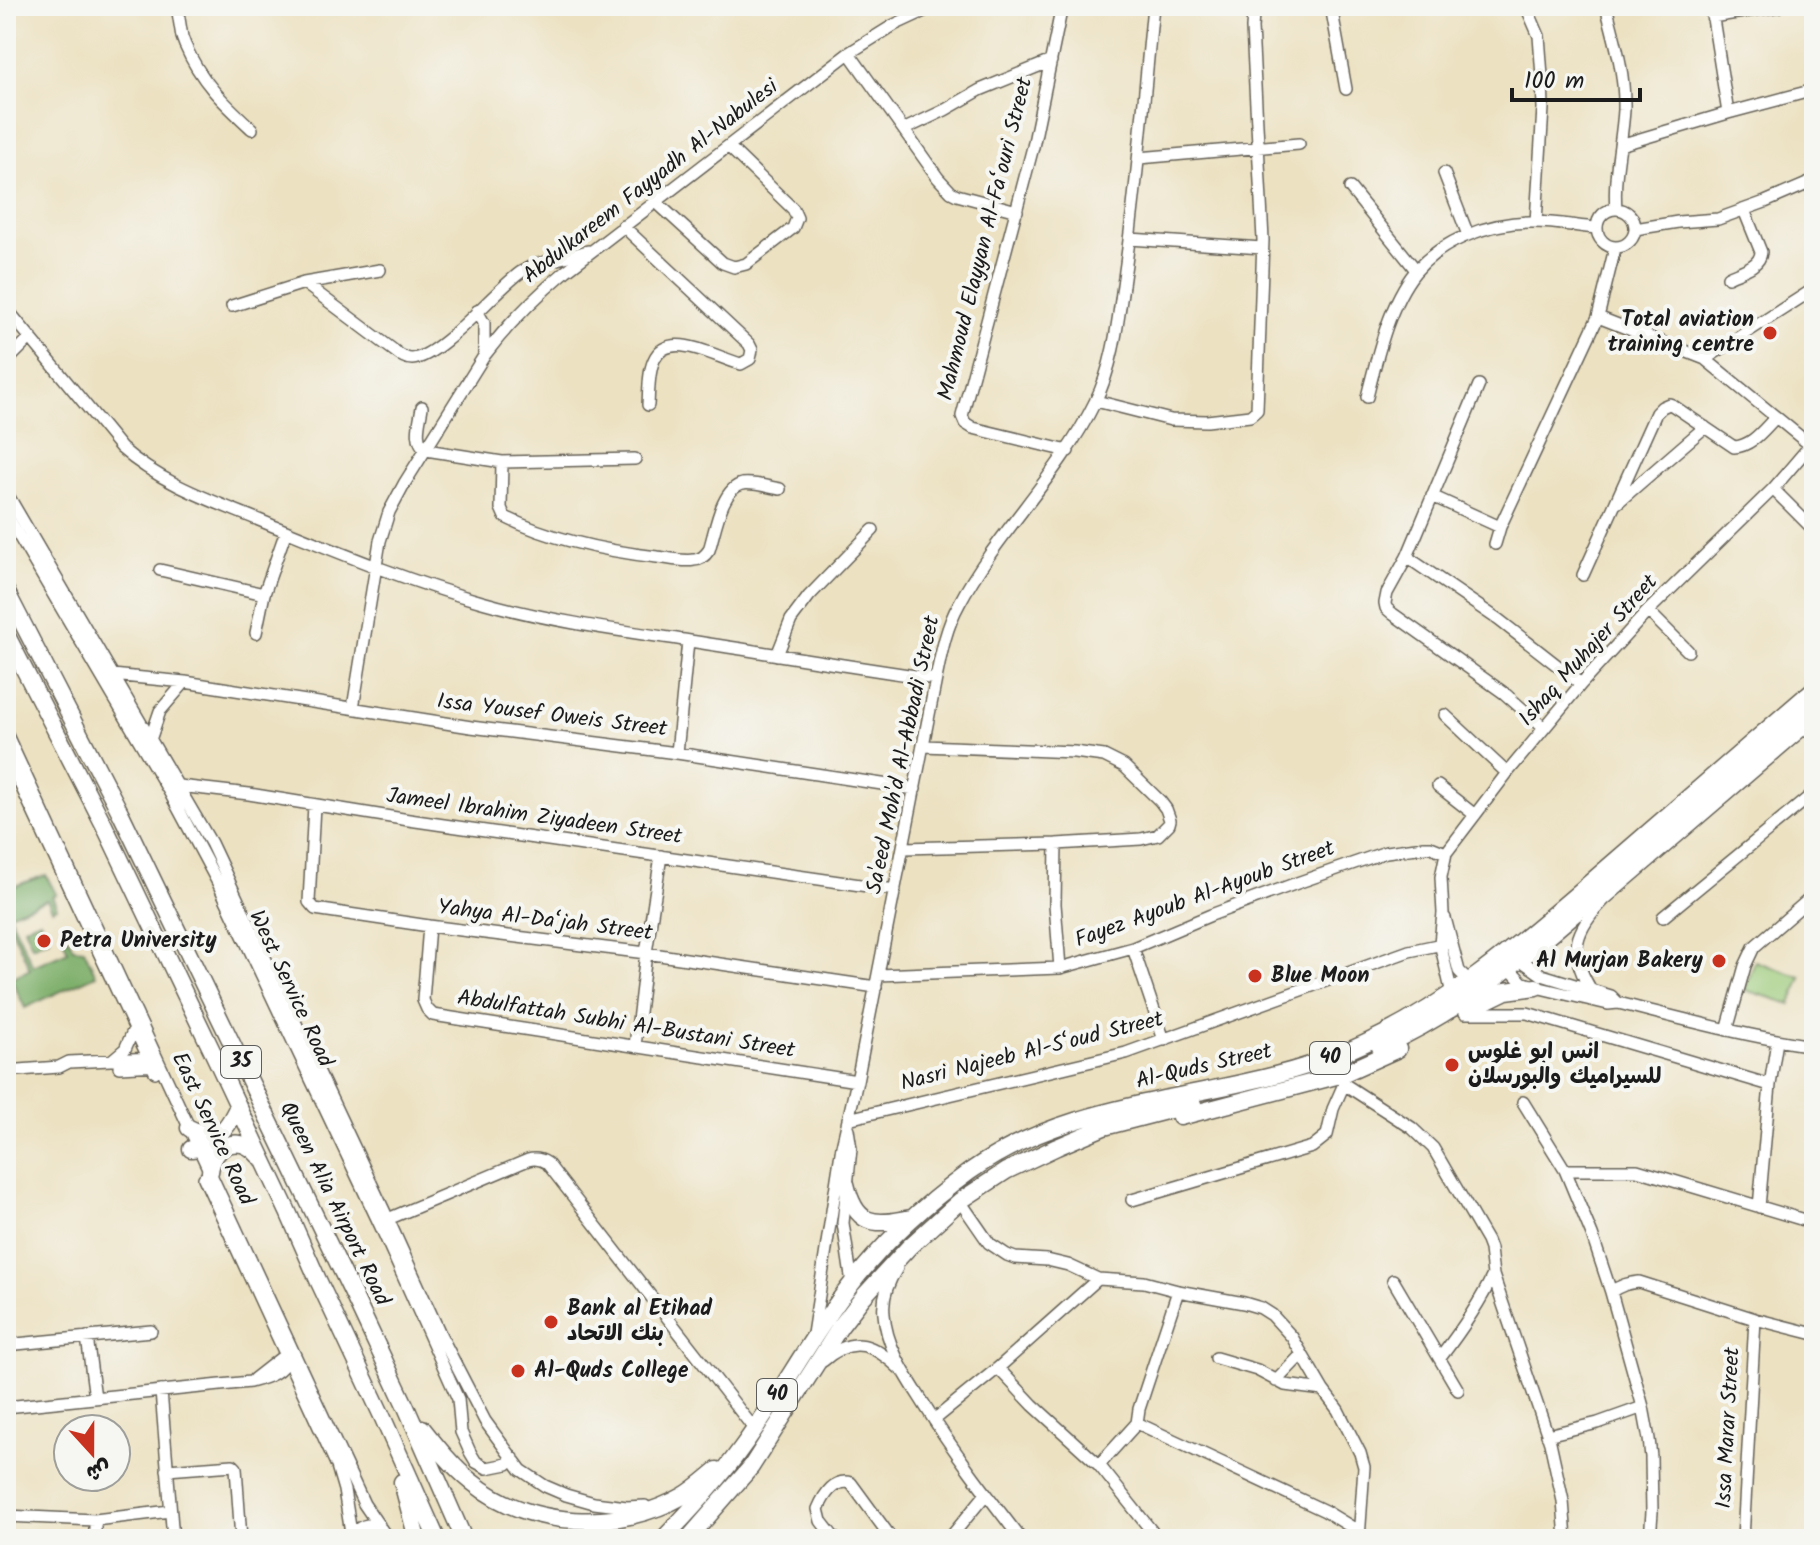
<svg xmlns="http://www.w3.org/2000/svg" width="1820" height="1545" viewBox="0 0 1820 1545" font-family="Kalam,'Playpen Sans Arabic',sans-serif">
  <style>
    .green { fill: #9bca78; stroke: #5c734a; stroke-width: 2 }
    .forest { fill: #7cae68; stroke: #4c6542; stroke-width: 2 }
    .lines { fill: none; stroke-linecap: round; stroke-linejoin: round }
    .minor-casing { stroke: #656156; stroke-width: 14 }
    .highway-casing { stroke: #656156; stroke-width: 19 }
    .minor { stroke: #fff; stroke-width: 11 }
    .highway { stroke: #fff; stroke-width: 16 }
    .poi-dot { fill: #c8321e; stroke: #f6f6f2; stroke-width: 3 }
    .labels { text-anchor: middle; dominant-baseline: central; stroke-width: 8; stroke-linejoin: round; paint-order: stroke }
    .shield { fill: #f6f6f2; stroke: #5d5d5c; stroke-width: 2 }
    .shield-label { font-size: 20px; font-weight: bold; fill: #1c1c1c }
    .street-label { font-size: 22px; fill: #1c1c1c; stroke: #f6f6f2 }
    .poi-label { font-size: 22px; font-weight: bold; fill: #1c1c1c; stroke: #f6f6f2; text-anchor: start }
  </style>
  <rect width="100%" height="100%" fill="#f6f6f2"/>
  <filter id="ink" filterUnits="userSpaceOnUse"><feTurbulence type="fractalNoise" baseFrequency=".0125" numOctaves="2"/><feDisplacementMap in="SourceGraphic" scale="16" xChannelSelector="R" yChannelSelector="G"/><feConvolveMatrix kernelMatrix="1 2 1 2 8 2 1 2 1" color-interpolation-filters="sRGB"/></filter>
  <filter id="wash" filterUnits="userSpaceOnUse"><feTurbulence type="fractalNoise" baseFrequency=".006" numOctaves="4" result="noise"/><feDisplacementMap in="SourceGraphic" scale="32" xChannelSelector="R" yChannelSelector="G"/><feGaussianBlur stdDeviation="1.8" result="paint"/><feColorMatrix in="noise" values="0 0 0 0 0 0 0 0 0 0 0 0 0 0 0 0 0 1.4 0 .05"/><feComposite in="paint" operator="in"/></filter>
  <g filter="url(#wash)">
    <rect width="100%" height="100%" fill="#ece1c1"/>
    <path class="green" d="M1755,961l46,16 -10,27 -46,-14z"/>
    <path class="forest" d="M46,875l10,19 -4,2 5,11 -5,2 -5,-10 -38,15 24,52 35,-15 -5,-12 5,-2 5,11 11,1 12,26 -71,33 -14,-30 19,-9 -24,-53v-27z
      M40,920l9,19 -17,7 -8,-19z"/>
  </g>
  <g filter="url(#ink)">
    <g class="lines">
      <g class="minor-casing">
        <path id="minor" d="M177,6l5,31 3,8c16,37 38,57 67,84
          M1062,6l-29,141 -71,269 3,7 8,5 95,23
          M1331,6l15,83
          M1526,6l13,30 3,40 1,32 -7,114
          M1606,6c9,35 19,67 18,104 -2,33 -11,65 -8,99
          M1711,6l17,107
          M1712,17l68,-11
          M849,53l89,125 13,14 6,3 60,16
          M905,129l40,-19 35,-20 71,-29
          M1620,145l108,-32 86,-23
          M1139,158l160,-14
          M1444,173l24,62
          M1350,188l66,82
          M655,201l68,62 11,4 12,-3 47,-36 4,-10 -4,-9 -65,-63
          M1597 228a19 19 0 1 1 38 0a19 19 0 1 1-38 0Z
          M623,226l126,118 3,6 -2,9 -9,5c-24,-6 -73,-36 -87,-4 -6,13 -5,31 -6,45
          M1635,229l43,-7 40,-3 47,-17 49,-21
          M1130,239l132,9
          M1728,277c12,-6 32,-10 33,-25l-17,-42
          M304,283l96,72c5,2 6,4 12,4 29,-2 83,-69 109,-87l13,-7 54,-14
          M232,306l72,-23 76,-13
          M6,308l115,140c43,38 98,55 150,77 69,28 139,57 211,77 66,19 134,28 202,38 84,13 168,27 252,39
          M477,311l7,12v33
          M1598,317l107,42 105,86
          M1705,359l109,-70
          M6,362l25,-25
          M1479,385l-72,172 -20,36 -2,10 1,5 7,6 111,79 40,35
          M1367,397c10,-40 22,-93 48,-125 27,-32 73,-49 114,-50 22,-1 45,4 67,6
          M1096,401l75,19 36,1 43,-5 7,-6 6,-170 -11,-212 1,-13 3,-9
          M422,407c-2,15 -9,32 4,43l76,12 133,-3
          M502,462l-1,46 4,9c47,23 100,34 152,40 11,1 25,5 37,3 7,0 11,-4 15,-10 6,-18 12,-61 33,-66 11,-2 26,3 38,5
          M1773,489l41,41
          M6,492l205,351 177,376 53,117 44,85 36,49 24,16 21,9 28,8 33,4 18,-1
          M1432,496l68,31
          M1617,503l88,-76
          M6,514l164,279 48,90 162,342 78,174 3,33 9,20 6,10 11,6 20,-4 6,-6
          M1495,544l5,-17 98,-210 17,-69
          M1407,557l92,63 82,64
          M160,570l104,24
          M1583,575l73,-162 6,-6 7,-3 3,1 62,42c18,-1 29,-17 41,-29
          M1648,611l40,40
          M256,633l8,-39 22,-63
          M777,655l14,-35 18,-24 64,-66
          M107,676l5,-1 73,7 286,45 206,26 238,36
          M353,708l27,-167 9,-29 15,-28 80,-128c24,-32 51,-59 82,-85l283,-218 45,-28 41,-19
          M1445,715l62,58
          M6,733l358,771 24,35
          M150,740l10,-29 25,-29
          M677,753l11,-112
          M6,754l149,318
          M1438,786l37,29
          M177,788l2,-2 70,8 160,26 486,70
          M314,805l-5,97 6,7 114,17 217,27 230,34
          M1056,844l-1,60 5,64
          M904,848l152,-4 85,-5 17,-4 11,-11 1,-4 -4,-11 -6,-8 -36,-35 -20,-10 -30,-4 -150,-6
          M1663,917l151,-124
          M1445,918l14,53 5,5 8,4
          M429,926l-6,74 4,9 6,6 424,66
          M1133,948l31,92
          M1515,956l27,19 69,21 7,7
          M1506,965l16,17 14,5 72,17 10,-1c65,16 130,34 196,43
          M878,975l182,-7 73,-20 78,-33 86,-32 89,-31 38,-5h7l15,6
          M1591,990c-24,-39 -16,-60 14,-91l209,-179
          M1452,994l-12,-51 3,-30 -2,-36 5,-24 61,-80 74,-89 67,-73 125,-122 41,-48
          M1465,1013h62l243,72
          M1727,1030l18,-64 9,-19 60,-52
          M635,1046l11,-93 15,-97
          M112,1060l13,-11 9,-20
          M119,1067l39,-2
          M6,1071l53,-4 10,-5 83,-4
          M1340,1075l4,9 68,44 21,20 54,93 3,8 3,26 57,167 13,59 3,38
          M1523,1102l42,68 27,65 19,57 32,115 6,32 2,18 1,55 -2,27
          M848,1119l278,-66 283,-102 43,-9
          M848,1129l3,20 -8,74 9,60
          M1565,1170h72l177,53
          M204,1178l133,288 7,24 8,49
          M1132,1200l180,-53 15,-12 6,-26 11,-25
          M960,1201l29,42 18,12 8,3 32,2 21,5 30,14 46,3 34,9 66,12 17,5 11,7 20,22 31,53 15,20 22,43 4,14 -5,72
          M1759,1207l11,-122 7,-44
          M388,1219l140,-59c7,-2 13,-1 19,3l208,267
          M897,1268c-9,14 -15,29 -13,46 2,33 23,63 40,90 29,47 63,91 97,135
          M1393,1280l65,110
          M1611,1292c10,-7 17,-9 28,-10l116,37 59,15
          M813,1334l29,-188 15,-65 79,-402c5,-25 10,-52 23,-75 38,-72 100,-128 136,-202 19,-38 23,-82 29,-124 13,-90 20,-181 29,-272
          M87,1337l8,61
          M6,1345l145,-14
          M1216,1358l41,12 28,15 38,5
          M1440,1358c20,-26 39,-53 53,-83
          M823,1361c31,-28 52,-16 78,9
          M998,1368l35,37 66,60 59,74
          M254,1379l37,-29
          M1276,1381l26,-27
          M161,1391l12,148
          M6,1407l244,-25c19,-5 31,-9 40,-26
          M934,1420l64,-52 100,-89
          M1137,1423l188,88 33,20
          M1547,1435l51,-12 45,-16
          M1099,1465l38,-42 2,-14 39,-118
          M167,1470l66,-5 3,3 5,71
          M6,1516l89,4
          M351,1536c8,-10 16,-13 28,-11
          M95,1539v-19l75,-9
          M835,1539l-14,-18 -3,-12c6,-14 16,-31 33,-26l41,56
          M949,1539l37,-45
          M1743,1539l12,-220"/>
      </g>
      <g class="highway-casing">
        <path id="highway" d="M6,591l115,223 231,478 54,115 58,132
          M6,634l97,189 112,234 73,155 30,68 64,136 55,123
          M1467,1010l39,-19 30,-4
          M1380,1047c90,-39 163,-106 236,-169 66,-57 132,-115 198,-172
          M1180,1117l160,-42 58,-26
          M189,1128c28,14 36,5 48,-20
          M191,1149l37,-4
          M210,1172c3,-28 30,-39 49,-16
          M846,1184c10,42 27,42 65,34
          M422,1428c15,19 31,39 50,54 58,47 147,50 211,14 12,-7 23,-17 34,-26
          M402,1482l15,57
          M663,1539c28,-29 54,-57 77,-89 37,-50 66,-105 103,-155 35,-48 78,-88 126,-123 112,-80 256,-69 379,-121 99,-42 178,-113 259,-183 69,-59 138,-119 207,-179
          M688,1539l63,-72 89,-140 23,-30 46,-50 51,-46 46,-30 51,-24 47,-20 89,-23"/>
      </g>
      <use href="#minor" class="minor"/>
      <use href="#highway" class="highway"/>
    </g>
  </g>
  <g class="poi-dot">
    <circle cx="1770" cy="333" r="8"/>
    <circle cx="44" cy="941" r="8"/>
    <circle cx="1719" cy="961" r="8"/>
    <circle cx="1255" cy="976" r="8"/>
    <circle cx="1452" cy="1065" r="8"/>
    <circle cx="551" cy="1322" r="8"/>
    <circle cx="518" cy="1371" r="8"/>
  </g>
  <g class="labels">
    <g class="shield">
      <rect x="1310" y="1042" width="40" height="32" rx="6"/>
      <rect x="221" y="1046" width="40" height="32" rx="6"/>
      <rect x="757" y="1379" width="40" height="32" rx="6"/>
    </g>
    <g class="shield-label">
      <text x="1330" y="1058">40</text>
      <text x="241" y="1062">35</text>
      <text x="777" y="1395">40</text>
    </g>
    <g class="street-label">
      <text transform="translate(651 182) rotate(-38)">Abdulkareem Fayyadh Al-Nabulesi</text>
      <text transform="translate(986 239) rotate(-76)">Mahmoud Elayyan Al-Fa‘ouri Street</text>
      <text transform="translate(1589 651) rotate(-48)">Ishaq Muhajer Street</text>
      <text transform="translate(552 716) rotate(7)">Issa Yousef Oweis Street</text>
      <text transform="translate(904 755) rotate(-78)">Sa'eed Moh'd Al-Abbadi Street</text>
      <text transform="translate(534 817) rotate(8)">Jameel Ibrahim Ziyadeen Street</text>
      <text transform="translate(1205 895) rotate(-20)">Fayez Ayoub Al-Ayoub Street</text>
      <text transform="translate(545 921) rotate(7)">Yahya Al-Da‘jah Street</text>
      <text transform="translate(290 989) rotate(65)">West Service Road</text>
      <text transform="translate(626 1025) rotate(9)">Abdulfattah Subhi Al-Bustani Street</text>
      <text transform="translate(1032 1052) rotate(-14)">Nasri Najeeb Al-S‘oud Street</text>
      <text transform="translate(1204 1067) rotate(-13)">Al-Quds Street</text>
      <text transform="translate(212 1129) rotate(65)">East Service Road</text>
      <text transform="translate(334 1204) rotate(64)">Queen Alia Airport Road</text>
      <text transform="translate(1729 1428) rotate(-87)">Issa Marar Street</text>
    </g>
    <g class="poi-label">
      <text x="1754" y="320" text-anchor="end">Total aviation<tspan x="1754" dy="25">training centre</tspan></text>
      <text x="60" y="941">Petra University</text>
      <text x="1703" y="961" text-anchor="end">Al Murjan Bakery</text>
      <text x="1271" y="976">Blue Moon</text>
      <text x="1468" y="1052">انس ابو غلوس<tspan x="1468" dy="25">للسيراميك والبورسلان</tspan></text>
      <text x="567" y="1309">Bank al Etihad<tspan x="567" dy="25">بنك الاتحاد</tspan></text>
      <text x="534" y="1371">Al-Quds College</text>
    </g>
  </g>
  <rect width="1820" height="1545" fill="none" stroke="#f6f6f2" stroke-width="32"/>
  <g transform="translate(92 1453) rotate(159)"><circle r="38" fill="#f6f6f2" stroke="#9f9f9c" stroke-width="2"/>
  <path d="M0-6L14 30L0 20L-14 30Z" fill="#c8321e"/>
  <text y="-12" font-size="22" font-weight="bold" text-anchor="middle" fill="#1c1c1c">ش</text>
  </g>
  <path d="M1512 88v12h128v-12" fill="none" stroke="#1c1c1c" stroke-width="4"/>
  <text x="1524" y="88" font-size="24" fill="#1c1c1c" stroke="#f6f6f2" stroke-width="6" paint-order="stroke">100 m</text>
</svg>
